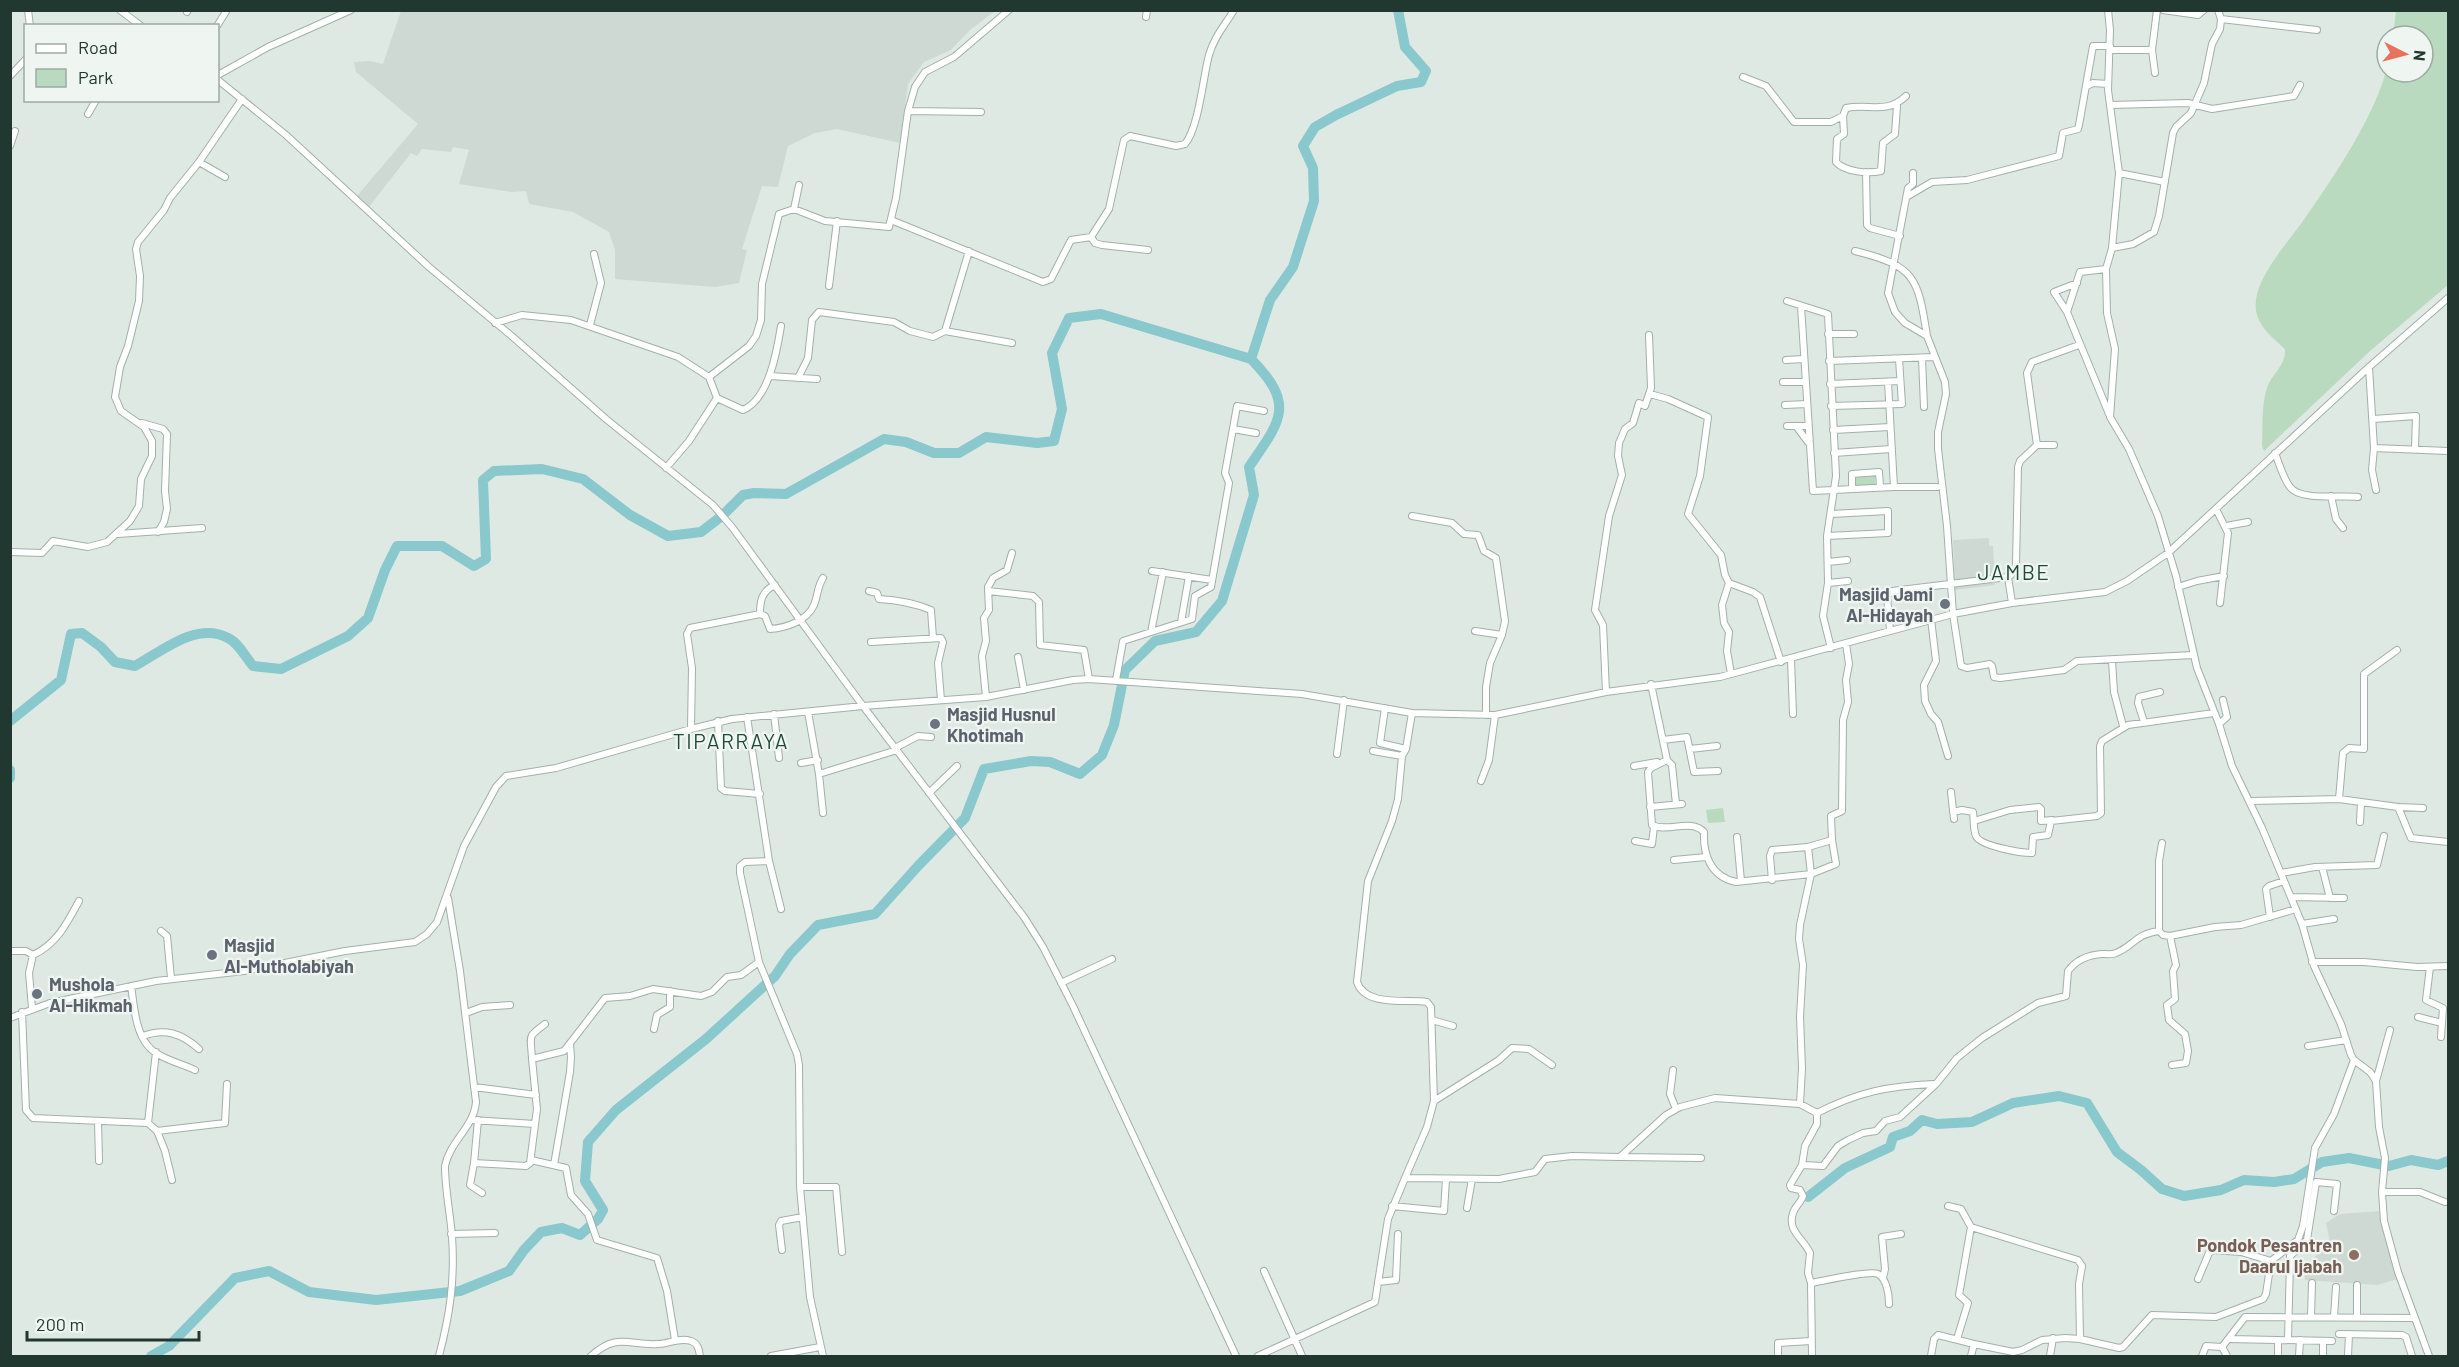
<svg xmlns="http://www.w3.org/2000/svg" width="2459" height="1367" viewBox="0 0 2459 1367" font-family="Barlow,sans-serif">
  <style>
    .built { fill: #cdd9d2 }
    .green { fill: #b9dabe }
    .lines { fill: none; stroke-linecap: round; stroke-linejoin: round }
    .river { stroke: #89c8cc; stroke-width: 10 }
    .minor-casing { stroke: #a2b0aa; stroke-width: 8 }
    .minor { stroke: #fff; stroke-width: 6 }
    .worship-dot { fill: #6b7280; stroke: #eff6f2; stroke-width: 2 }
    .education-dot { fill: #8d6e63; stroke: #eff6f2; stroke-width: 2 }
    .labels { text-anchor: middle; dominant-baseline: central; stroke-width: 4.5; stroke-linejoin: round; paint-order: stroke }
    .worship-label { font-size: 18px; font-weight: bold; fill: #5b616d; stroke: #eff6f2; text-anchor: start }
    .education-label { font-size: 18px; font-weight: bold; fill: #785e54; stroke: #eff6f2; text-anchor: end }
    .quarter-label { font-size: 21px; letter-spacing: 1.5px; fill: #1f493a; stroke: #eff6f2 }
  </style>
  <rect width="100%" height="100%" fill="#dfe9e4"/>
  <path class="built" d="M401,11h594l-25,19 -19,20 -27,12 -16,22 -8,59 -63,-14 -22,4 -27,13 -10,41 -16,-1 -20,63 5,1 -8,33 -24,4 -100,-8v-29l-6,-18 -36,-20 -44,-8 -3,-13 -14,1 -53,-8 10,-34 -16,-3 -2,5 -29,-3 -5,7 -6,-3 -42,54 -12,-11 61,-72 -62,-52 -2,-10 16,-1 13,3z
    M1989,538v8h4l2,39 -40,5 -2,-50z
    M2379,1211l19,68 -21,6 -72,-5 -1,-12 26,-26 -4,-19 14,-9z"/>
  <path class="green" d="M2396,11h52v274l-78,66 -106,100 -2,-5c1,-18 -1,-41 5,-58 5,-15 19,-22 18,-39 -15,-14 -32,-26 -29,-49 3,-26 32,-58 47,-79 30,-43 71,-103 84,-153v4h36v-36h-30z
    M1875,474v12h-20v-11z
    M1723,808l2,14 -17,1 -2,-13z"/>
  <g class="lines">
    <path class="river" d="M1251,359l19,-59 23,-33 21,-66 -1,-33 -10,-22 12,-19 21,-12 61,-29 24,-4 5,-11 -21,-24 -7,-37
      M10,721l51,-41 10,-46 11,-1 19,14 14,15 20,4c27,-15 62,-45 93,-28 10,4 18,20 25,28l28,3 67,-33 20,-18 17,-48 12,-24h45l32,20 12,-7 -3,-79 11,-9 48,-2 41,10 47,36 38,21 33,-4 22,-17 20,-20 11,-2 32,1 98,-55 22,3 28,11h25l27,-16 51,6 17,-2 8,-32 -10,-56 17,-35 32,-4 150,45c45,46 30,61 -2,108l5,28 -32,106 -26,31 -41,9 -30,29 -11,55 -12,30 -22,19 -30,-12 -19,-1 -47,8 -19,49 -47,48 -43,48 -57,11 -28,29 -15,22 -69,63 -90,71 -28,32 -3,39 18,29 -5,9 -18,16 -18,-7 -21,4 -17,18 -15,21 -49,20 -84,9 -67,-8 -40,-21 -34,7 -66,68 -18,10
      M10,770v8
      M1808,1197l37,-29 45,-21 3,-10 17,-6 12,-11 15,4 35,-2 41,-19 46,-7 28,7 30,49 24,18 21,19 22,7 37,-6 23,-10 30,2 20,-3 28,-17 27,-4 40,8 22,-6 27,5 10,-4"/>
    <g class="minor-casing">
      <path id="minor" d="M28,10l2,16
        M120,10l21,16
        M2108,10l2,20 -2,60 11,83 -7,75 -6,21 1,44 8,36 -5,68 19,32 29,67 18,60 21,92 22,56 13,42 30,62 40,96 12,42 27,58 10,31 3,5 16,12 6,9 3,46 6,31 -3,34 2,29 14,51 31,84
        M2163,10l35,5 6,-5
        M187,12l1,-2
        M1146,17l1,-7
        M2221,19l96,11
        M217,26l10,-16
        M2110,50h42
        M2155,73l-3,-23 5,-40
        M218,75l50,-28 83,-37
        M10,76l16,-17
        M1743,77l23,9 28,36h37l12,-6
        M218,80l68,55 143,132 85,71 92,81 107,86 19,22 131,179 123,-9 87,-17 16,-1 213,15 110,19 83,2 111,-23 114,-15 233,-63 59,-11 93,-11 22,-11 41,-28 201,-186 79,-69
        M2087,86l6,-3 15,1
        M2110,105l78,-2 24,6 82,-13 6,-11
        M1897,106l-2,28 -12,9 -2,28c-13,3 -36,1 -45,-9l1,-23 7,-5 -1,-18 3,-8c24,-5 40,7 60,-12
        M908,111l73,1
        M88,114l8,-14
        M10,146l5,-15
        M199,162l26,15
        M1866,172l1,53 3,3 30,8
        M1913,173v11l-5,4 -20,105 7,19 10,11 22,13 18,46 1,12 -8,38v17l9,77 6,88 8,52 6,2 23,-4 2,2 2,11 6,1 64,-8 13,-9 116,-6
        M2119,173l46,9
        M1908,196l24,-14 35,-2 92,-24 4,-23 15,-4 1,-4 14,-79h17
        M794,209l5,-24
        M891,220l152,62 8,-3 20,-39 20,-3
        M2112,248l21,-4 21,-12 5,-16 14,-83 3,-6 15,-14 13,-30 8,-39 8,-15 1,-10 -3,-9
        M1148,250l-46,-5 -7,-2 -4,-6 18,-28 15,-69 6,-4 46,10 9,-2c14,-17 18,-67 24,-89 5,-18 16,-30 25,-45
        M1855,251c60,15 63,26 72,85
        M2106,269l-26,3 -13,40 42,102
        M829,286l8,-65
        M1787,301l41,13 8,162 -9,60 1,47 -5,33 8,32
        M1801,306l12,185 81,-4 -6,-105
        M2067,312l-13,-20 23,-9
        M495,323l27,-8 49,5 107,37 31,20
        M590,325l11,-42 -7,-29
        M945,331l67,12
        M1828,334h26
        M1922,358l2,49
        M1786,360l18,-1
        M1829,361l105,-4
        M2369,367l5,81 74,3
        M770,376l47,3
        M709,377l40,-31 7,-10 5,-16 1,-36 17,-70 15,-5 31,12 64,6 7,-29 12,-87 7,-24 10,-15 29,-15 55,-47
        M798,378l10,-20 4,-38 7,-8 75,10 16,9 23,6 12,-6 24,-80
        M1783,382h23
        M1830,384l70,-3
        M1650,394l18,5 40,18 -8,59 -12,38 33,41 4,20 4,8 24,9 7,5 21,65
        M717,398l26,12c26,-11 34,-59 38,-84
        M1785,405l22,-1
        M1831,406l71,-2 -3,-45
        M2373,419l43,-3 -1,33
        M142,423l21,6 4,5 -2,57 2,18 -3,13 -6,10
        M1787,426h21
        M1796,426l12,16
        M1233,429l23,4
        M1833,430l57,-3
        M2037,445l-10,-72 5,-11 47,-17
        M2374,448l-2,22 4,20
        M1834,453l57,-4
        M2275,453c4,10 8,25 15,34 10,14 51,8 68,10
        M666,468l23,-27 28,-43 -8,-21
        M1894,487h43
        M1852,488v-14l27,-2 1,15
        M2331,496l5,23 7,9
        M2216,509l12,24 -8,70
        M1412,516l40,7 12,11 14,1 6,16 12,7 9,63 -3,14 -12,28 -4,24v28
        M2226,526l22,-4
        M118,534l84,-6
        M1827,536l61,-3v-22l-57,3
        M10,552l32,1 11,-12 35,6 19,-5 23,-21 9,-15 2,-27 11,-23v-15l-8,-14 -23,-16 -6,-14 5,-30 8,-21 11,-45 1,-25 -4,-27 2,-7 26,-32 6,-12 29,-36 43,-63
        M1828,562l19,-2
        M1152,571l60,9
        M1729,583l-7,22 2,18 5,9 -2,19 4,23
        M1828,583l20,-2
        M2178,587l19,-6 27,-5
        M869,591l8,2 2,6c19,1 35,4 52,11l2,28
        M988,591l45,5 6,6 1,43 44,5 5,29
        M2012,603l-4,-26 3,-2 5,-10 2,-98 2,-6 17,-16h17
        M760,614c0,-14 2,-23 15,-29
        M1931,619l5,42 -12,24 1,16 6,13 7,8 10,34
        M1181,622l8,-46
        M1475,631l27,4
        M1890,631l-3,-35 5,-5 116,-14
        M1151,632l12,-60
        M871,642l70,-4 2,4 -5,21 3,37
        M1018,657l6,33
        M1791,659l2,55
        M2112,661l2,31 9,34
        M1116,680l7,-39 69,-22 3,-23 16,-9 18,-104 -4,-10 12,-67 27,5
        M1651,684l16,76 5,5 4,39
        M1606,692l-3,-67 -8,-15 14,-94 13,-41 -4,-19 1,-13 6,-14 8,-6 6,-20 6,3 6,-18 -2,-53
        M986,697l-4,-41 4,-15 -2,-23 5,-8 -1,-23 5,-9 14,-8 5,-17
        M1385,708l-5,35 26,6
        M808,712l11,62 78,-24
        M774,714l5,44
        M747,717l22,144 -24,1 -5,4v7l19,89 38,92 2,11 1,122 10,110 13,59
        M718,721l3,67 4,3 35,3
        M2144,722l-6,-19 1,-6 21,-5
        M2219,724l8,-7 -4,-17
        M691,729l1,-61 -5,-34 3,-6 70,-14 5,2 5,13c16,-1 37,-8 44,-24 4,-9 3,-18 9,-27
        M1663,740l24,-3 7,35 24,-1
        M895,748l23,-12 13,1
        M1690,749l27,-3
        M1373,751l29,5
        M1337,754l7,-54
        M1667,760l-16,8 -3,4 4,53c15,8 39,-7 52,7 -1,23 7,45 32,50l75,-8 25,-10 -4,-24
        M801,763l17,-3
        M1634,766l23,-4
        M819,774l4,39
        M1481,781l8,-21 6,-45
        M1951,792l3,27
        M929,793l28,-27
        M2339,799l4,-46 6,-5 15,1v-75l33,-24
        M2250,801l89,-2 59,8 25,1
        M1650,807l32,-3
        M2398,807l13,31 37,4
        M1953,812l9,-2 11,2c1,7 0,17 3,24 4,10 45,17 56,17l1,-16 15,-2 3,-14 46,-5 4,-3 -1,-67 2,-5 26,-16 86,-12
        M1974,821l36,-11 29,-3 2,2v12l11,-1
        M2360,822l1,-20
        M1737,837l4,44
        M1635,841l17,3 2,-17
        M1674,860l32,-3
        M769,861l12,48
        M2322,867l8,31
        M2281,873l34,-6 62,-2 7,-29
        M1772,880l-2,-24 2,-6 36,-3
        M2291,897l53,1
        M2270,917l-4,-28 3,-3 15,-5
        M2302,924l32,-5
        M161,931l6,5 4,42
        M2159,931v-70l3,-18
        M10,951h16l7,4
        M2312,962h52l53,5 31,-1
        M2430,967l-4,33 17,8 -2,29
        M1061,983l51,-24
        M131,986c3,18 4,45 17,60 10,12 32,17 47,24
        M32,1008l-3,-35 4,-18c24,-11 34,-32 46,-54
        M22,1012l4,98 7,8 115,5 9,8 68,-8 2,-39
        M466,1013l16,-6 28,-2
        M2418,1017l24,6
        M10,1018l40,-15 106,-22 88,-10 101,-20 70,-9 12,-8 10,-12 27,-76 32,-59 10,-11 50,-8 135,-39 41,-10 131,-13 161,211 19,30 30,59 163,350
        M1432,1020l21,6
        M654,1029l3,-14 13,-8v-16
        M143,1036c22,-8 38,-3 56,13
        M2308,1046l38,-6
        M532,1059c-1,-24 -6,-21 13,-35
        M2172,1065l14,-2 2,-12 -3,-17 -16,-14 -2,-15 8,-6 -2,-28 3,-6 -6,-29 45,-9 26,-2 55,-16
        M1673,1070l-3,24 6,15
        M2376,1081l14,-51
        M474,1087l62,8
        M1434,1101l65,-41 13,-12 17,1 23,16
        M1800,1104l2,-36 -2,-51 3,-52 -4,-26 1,-14 11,-51 -3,-27 24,-7 -1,-24 11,-5 1,-91 5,-18 -2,-22 3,-16 -3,-20
        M1817,1113v11l-12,22 -3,19 -12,20 1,3 9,2 3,6c-2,7 -8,10 -10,17 -6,18 10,25 17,40l-2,20 3,10c12,-2 60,-13 67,-9 9,5 11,21 11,30
        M1817,1113c41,-21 71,-27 117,-29
        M473,1120l62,4
        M98,1121l1,40
        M148,1123l8,-71
        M157,1131l8,20 7,29
        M1621,1157l80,1
        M531,1160l35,8 5,27 17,19 9,26 60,18 10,33 8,49
        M474,1163l4,-43
        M554,1165l16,-93 1,-15 -1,-13
        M1802,1165l21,1 15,-20 10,-6 15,-7 13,-2 9,-10 15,-4 36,-33 21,-26 25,-20 56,-35 28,-7 2,-25c8,-11 20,-16 34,-17 4,0 10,1 14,-1 18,-7 19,-19 43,-22l4,4 7,1
        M1405,1178l22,-51 7,-26 -3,-94 -4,-5c-20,-3 -62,5 -70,-20l11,-101 24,-60 6,-22 4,-43 4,-7 6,-36
        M800,1187h36l6,65
        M2382,1192h38l25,10
        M482,1193l-12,-8 4,-22 52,3 4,-3 7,-54 -5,-50 32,-8 41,-53 25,-2 23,-7 48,7 11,-4 15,-15 14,-2 18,-13
        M1392,1206l52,5 2,-32
        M1948,1206l13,3 10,18 -12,68 9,8 -11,36
        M1467,1208l5,-29
        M1971,1227l107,33 4,6 -3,18 1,55
        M451,1234l44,-1
        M782,1250l-3,-25 2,-4 22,-4
        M1264,1271l38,85
        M1883,1278l2,-9 -3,-32 19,-3
        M2198,1279l11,-26 4,-3 28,2 30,9
        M1378,1282l18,-2 2,-46
        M1811,1283l1,73
        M2357,1285v32
        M2311,1317l1,-34
        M2334,1317l2,-30
        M2339,1334l63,1 4,2 6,19
        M2230,1339l102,2
        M2288,1340l2,-80v-4l17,-16 9,-58 21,2 -3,27
        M2222,1347l23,-30 169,1
        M439,1356c11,-42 16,-76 13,-120 -2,-24 -7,-47 -7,-70 5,-25 29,-39 31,-64l-16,-131 -12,-73
        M591,1356c27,-24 38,-10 67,-12 11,0 21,-7 33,-3 7,2 8,9 9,15
        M771,1356l49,-9
        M1258,1356l117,-54 13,-83 17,-41 94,1 36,-7 10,-13 27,-3 48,1 46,-42 14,-8 35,-9 85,6 17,9
        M1778,1356v-13l33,-2
        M1931,1356l3,-17 4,-4 36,9
        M1971,1356l3,-12 39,8 9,-2 20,-10 23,-2 15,1 39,9 4,-1 29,-32 64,2 47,-18 3,-5 5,-33 27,-21 5,-14 12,-78 19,-34 20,-54
        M2050,1356l3,-18
        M2202,1356l4,-10 16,1 5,9
        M2278,1356v-16
        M2299,1356l1,-16
        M2323,1356v-15
        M2348,1356l1,-22"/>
    </g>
    <use href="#minor" class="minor"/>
  </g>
  <g class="worship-dot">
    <circle cx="1945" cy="604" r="6"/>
    <circle cx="935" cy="724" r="6"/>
    <circle cx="212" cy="955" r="6"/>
    <circle cx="37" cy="994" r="6"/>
  </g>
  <circle class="education-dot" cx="2354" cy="1255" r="6"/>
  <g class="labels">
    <g class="worship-label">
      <text x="1933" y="594" text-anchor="end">Masjid Jami<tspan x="1933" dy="21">Al-Hidayah</tspan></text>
      <text x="947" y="714">Masjid Husnul<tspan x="947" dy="21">Khotimah</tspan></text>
      <text x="224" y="945">Masjid<tspan x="224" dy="21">Al-Mutholabiyah</tspan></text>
      <text x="49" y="984">Mushola<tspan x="49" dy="21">Al-Hikmah</tspan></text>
    </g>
    <g class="education-label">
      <text x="2342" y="1245">Pondok Pesantren<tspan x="2342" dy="21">Daarul Ijabah</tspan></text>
    </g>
    <g class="quarter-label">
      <text x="2014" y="571">JAMBE</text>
      <text x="731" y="740">TIPARRAYA</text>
    </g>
  </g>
  <rect width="2459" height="1367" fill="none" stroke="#213830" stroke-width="24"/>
  <rect x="24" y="24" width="195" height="78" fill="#eff6f2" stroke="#9daaa4" stroke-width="1.5"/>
  <rect x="36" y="44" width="30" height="9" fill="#ffffff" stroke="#9daaa4" stroke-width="1.5"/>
  <text x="78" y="54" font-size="18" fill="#213830">Road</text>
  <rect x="36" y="69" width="30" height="18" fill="#b9dabe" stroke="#9daaa4" stroke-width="1.5"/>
  <text x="78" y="84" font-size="18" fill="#213830">Park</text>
  <g transform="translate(2405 54) rotate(96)"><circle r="28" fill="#eff6f2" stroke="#9daaa4" stroke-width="1.5"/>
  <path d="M0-4.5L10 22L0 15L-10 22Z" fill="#e9725d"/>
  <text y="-9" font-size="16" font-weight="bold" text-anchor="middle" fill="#213830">N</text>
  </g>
  <path d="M27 1331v9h172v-9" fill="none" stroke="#213830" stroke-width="3"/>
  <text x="36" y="1331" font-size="18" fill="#213830" stroke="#eff6f2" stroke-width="4.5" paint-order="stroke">200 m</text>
</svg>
